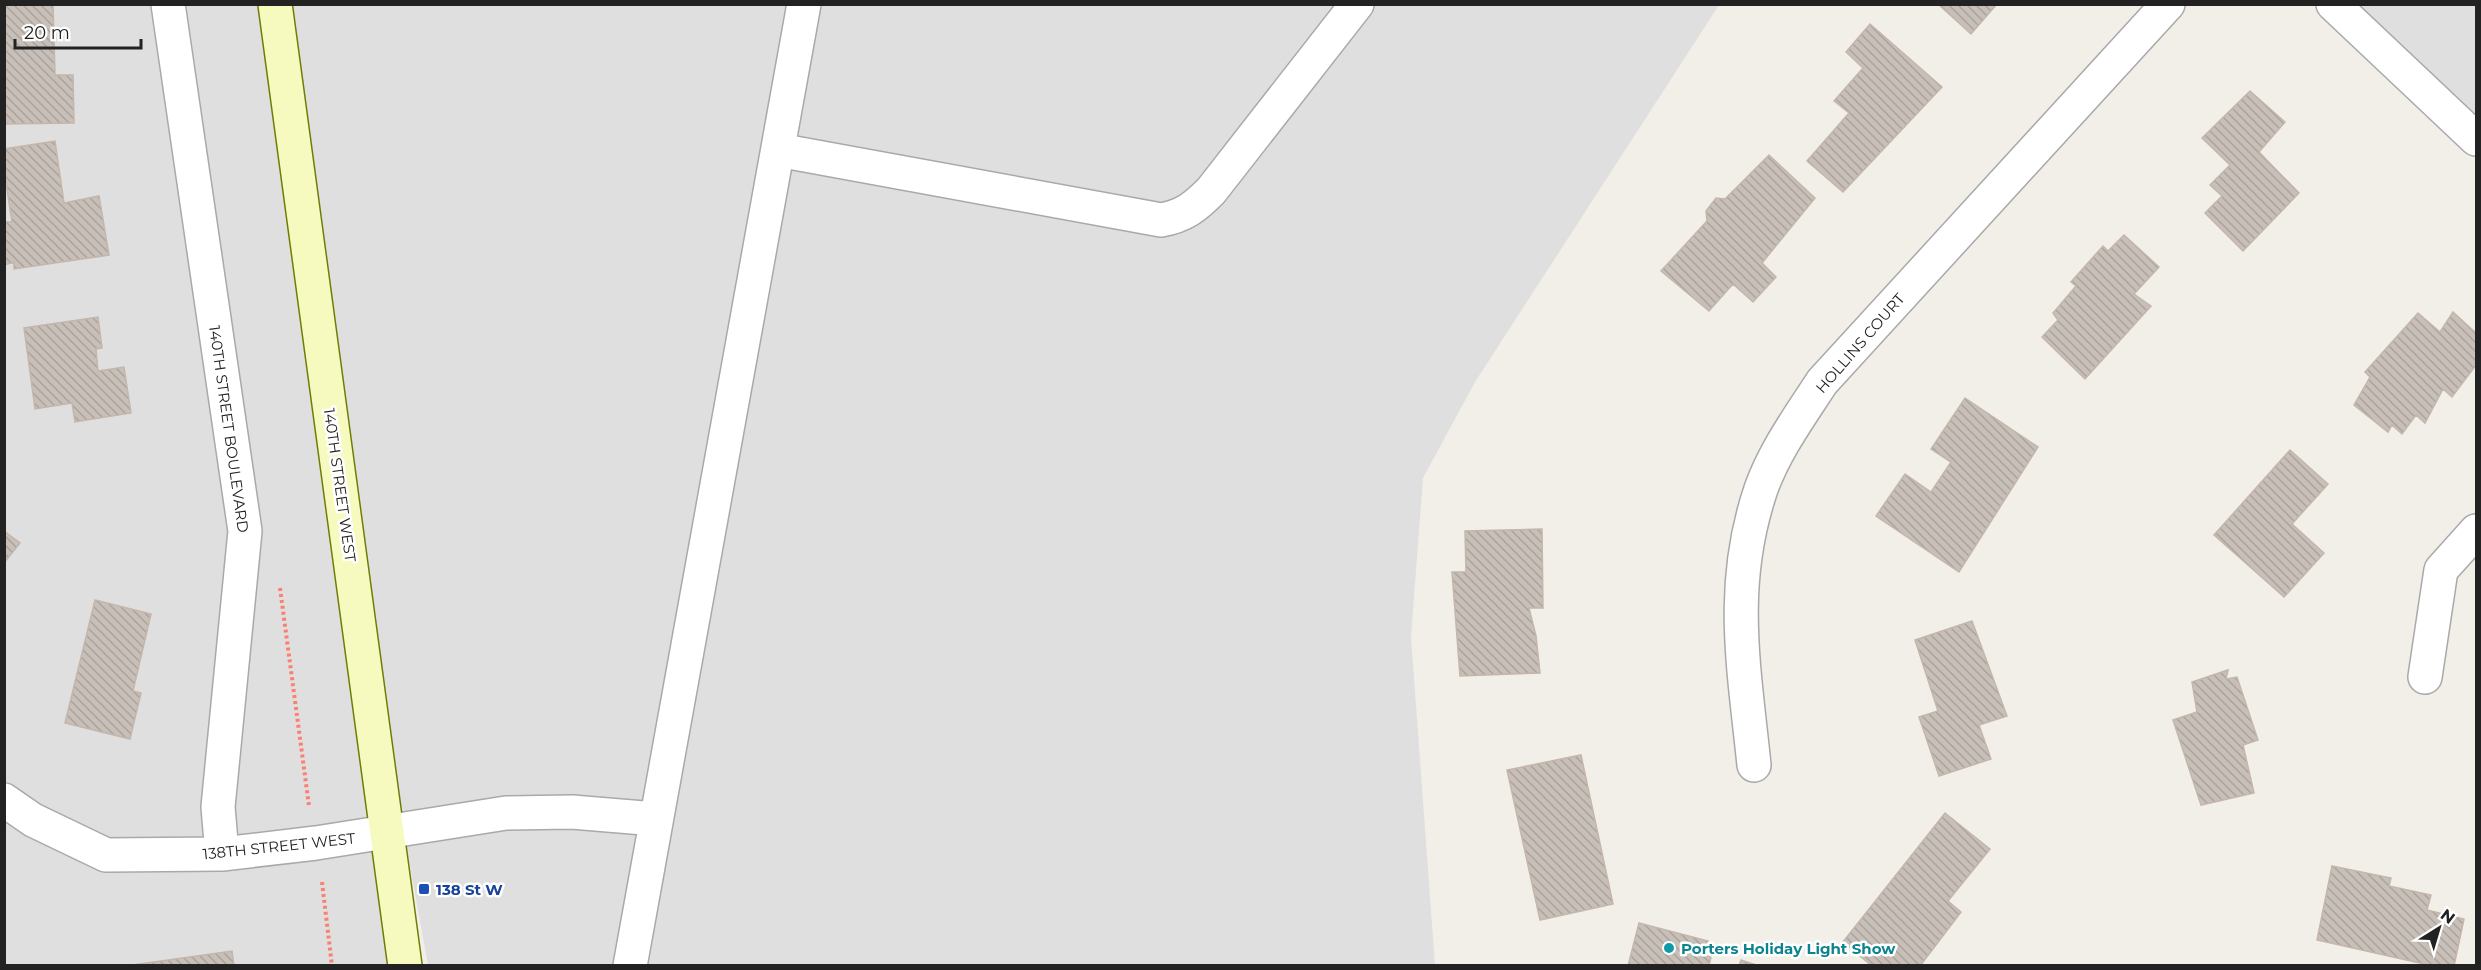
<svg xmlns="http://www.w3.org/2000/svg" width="2481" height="970" viewBox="0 0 2481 970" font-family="Montserrat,sans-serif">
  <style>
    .residential { fill: #e0dfdf }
    .building { fill: url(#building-back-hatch); stroke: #c4b6ab; stroke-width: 1.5 }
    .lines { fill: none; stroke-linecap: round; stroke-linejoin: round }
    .street-casing { stroke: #a9a9a9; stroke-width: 36 }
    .secondary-casing { stroke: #707d05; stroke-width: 36 }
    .path { stroke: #fa8072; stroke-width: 4; stroke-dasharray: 3 3; stroke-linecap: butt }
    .street { stroke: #fff; stroke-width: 33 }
    .secondary { stroke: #f7fabf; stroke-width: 33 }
    .transit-dot { fill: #1a4fb4; stroke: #fff; stroke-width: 2 }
    .culture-dot { fill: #0f9aa8; stroke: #fff; stroke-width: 2 }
    .labels { text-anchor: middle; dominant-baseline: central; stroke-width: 5; stroke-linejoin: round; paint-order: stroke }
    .street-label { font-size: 15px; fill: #222; stroke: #fff }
    .transit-label { font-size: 15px; font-weight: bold; fill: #164399; stroke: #fff; text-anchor: start }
    .culture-label { font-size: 15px; font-weight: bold; fill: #0d838f; stroke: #fff; text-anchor: start }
  </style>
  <defs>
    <pattern id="building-back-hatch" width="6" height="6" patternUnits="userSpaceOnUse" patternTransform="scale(1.5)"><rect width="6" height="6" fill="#c7bfb8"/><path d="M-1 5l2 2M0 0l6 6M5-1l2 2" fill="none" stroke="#aba49e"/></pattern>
  </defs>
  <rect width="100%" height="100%" fill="#f2efe9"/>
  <path class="residential" d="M5,5h1714l-244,377 -52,96 -12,159 24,328h-1007l-86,-471 63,471 -400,1z
    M2333,5h143v134z"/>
  <path class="building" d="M4,4h49l2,71h18l1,48 -70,1z
    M1938,4h59l-26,30z
    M1870,24l72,63 -99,105 -36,-31 42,-48 -15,-12 29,-33 -17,-16z
    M2250,91l35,31 -26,30 40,41 -56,58 -38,-38 17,-17 -12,-11 20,-20 -28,-27z
    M55,141l9,62 35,-7 10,59 -95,14v-7l-10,3v-43h8l-8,-52v-21z
    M1769,155l46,43 -53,65 14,14 -23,25 -20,-18 -24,27 -48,-40 46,-50 -1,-10 10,-13 9,1z
    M2124,235l35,32 -25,27 17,12 -66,73 -43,-42 16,-17 -5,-7 23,-27 -5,-4 32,-36 5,5z
    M2453,312l23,21v32l-24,32 -9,-8 -18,34 -9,-8 -14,19 -10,-9 -4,7 -34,-27 16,-28 -5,-5 53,-59 22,19z
    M98,317l4,31 -6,1 2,22 26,-4 7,46 -56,9 -3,-19 -37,6 -11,-81z
    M1965,398l73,49 -79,125 -83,-56 29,-42 26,18 20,-30 -20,-13z
    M2290,450l38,34 -36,40 32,29 -40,44 -70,-62z
    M1542,529l1,79h-14l7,28 4,37 -80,3 -8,-104h14l-1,-41z
    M4,531l16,12 -16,20z
    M95,600l56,14 -18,77 8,2 -11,46 -65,-16z
    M1972,621l35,95 -28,9 12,34 -52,17 -20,-59 19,-6 -23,-71z
    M2228,670l-2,9 11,-2 21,63 -15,5 11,48 -53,12 -28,-85 24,-8 -5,-30z
    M1581,755l32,149 -73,16 -33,-150z
    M1945,813l45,36 -42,52 13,11 -41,54h-48l-29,-24z
    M2332,866l59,12 -2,8 42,9 -4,15 37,9 -10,47h-21l-116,-26z
    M1639,923l69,18 -4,14 7,2 -2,9h-81z
    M232,951l2,15h-109z
    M1741,960l18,6h-20z"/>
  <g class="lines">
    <g class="street-casing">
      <path id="street" d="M168,4l77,527 -27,276 4,47
        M2333,4l143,135
        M778,150l383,70c23,-4 34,-13 50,-29l146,-187
        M2425,677l16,-107 35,-39
        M1754,765c-10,-98 -26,-179 7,-276 14,-39 39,-73 61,-107l346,-378
        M4,800l29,20 73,35 116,-1 94,-11 190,-30 66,-1 84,7
        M630,966l174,-962"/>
    </g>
    <g class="secondary-casing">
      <path id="secondary" d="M275,4l130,962"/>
    </g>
    <path class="path" d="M280,588l29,218
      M322,882l10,84"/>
    <use href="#street" class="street"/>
    <use href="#secondary" class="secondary"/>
  </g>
  <rect class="transit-dot" x="418" y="883" width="12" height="12" rx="3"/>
  <circle class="culture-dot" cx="1669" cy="948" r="6"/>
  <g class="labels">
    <g class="street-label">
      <text transform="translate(1860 343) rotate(-49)">HOLLINS COURT</text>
      <text transform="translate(229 429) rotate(82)">140TH STREET BOULEVARD</text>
      <text transform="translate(340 485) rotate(82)">140TH STREET WEST</text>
      <text transform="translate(279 846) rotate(-6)">138TH STREET WEST</text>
    </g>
    <g class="transit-label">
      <text x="436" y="889">138 St W</text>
    </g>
    <g class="culture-label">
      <text x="1681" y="948">Porters Holiday Light Show</text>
    </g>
  </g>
  <rect width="2481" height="970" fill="none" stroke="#222222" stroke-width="12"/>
  <g transform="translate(2439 928) rotate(37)" stroke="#ffffff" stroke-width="4.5" paint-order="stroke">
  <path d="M0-4.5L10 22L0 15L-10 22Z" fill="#222222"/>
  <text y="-9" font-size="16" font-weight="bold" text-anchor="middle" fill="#222222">N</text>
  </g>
  <path d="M15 39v9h126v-9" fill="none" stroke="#222222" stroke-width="3"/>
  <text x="24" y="39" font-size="18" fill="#222222" stroke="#ffffff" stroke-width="4.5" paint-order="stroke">20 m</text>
</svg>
